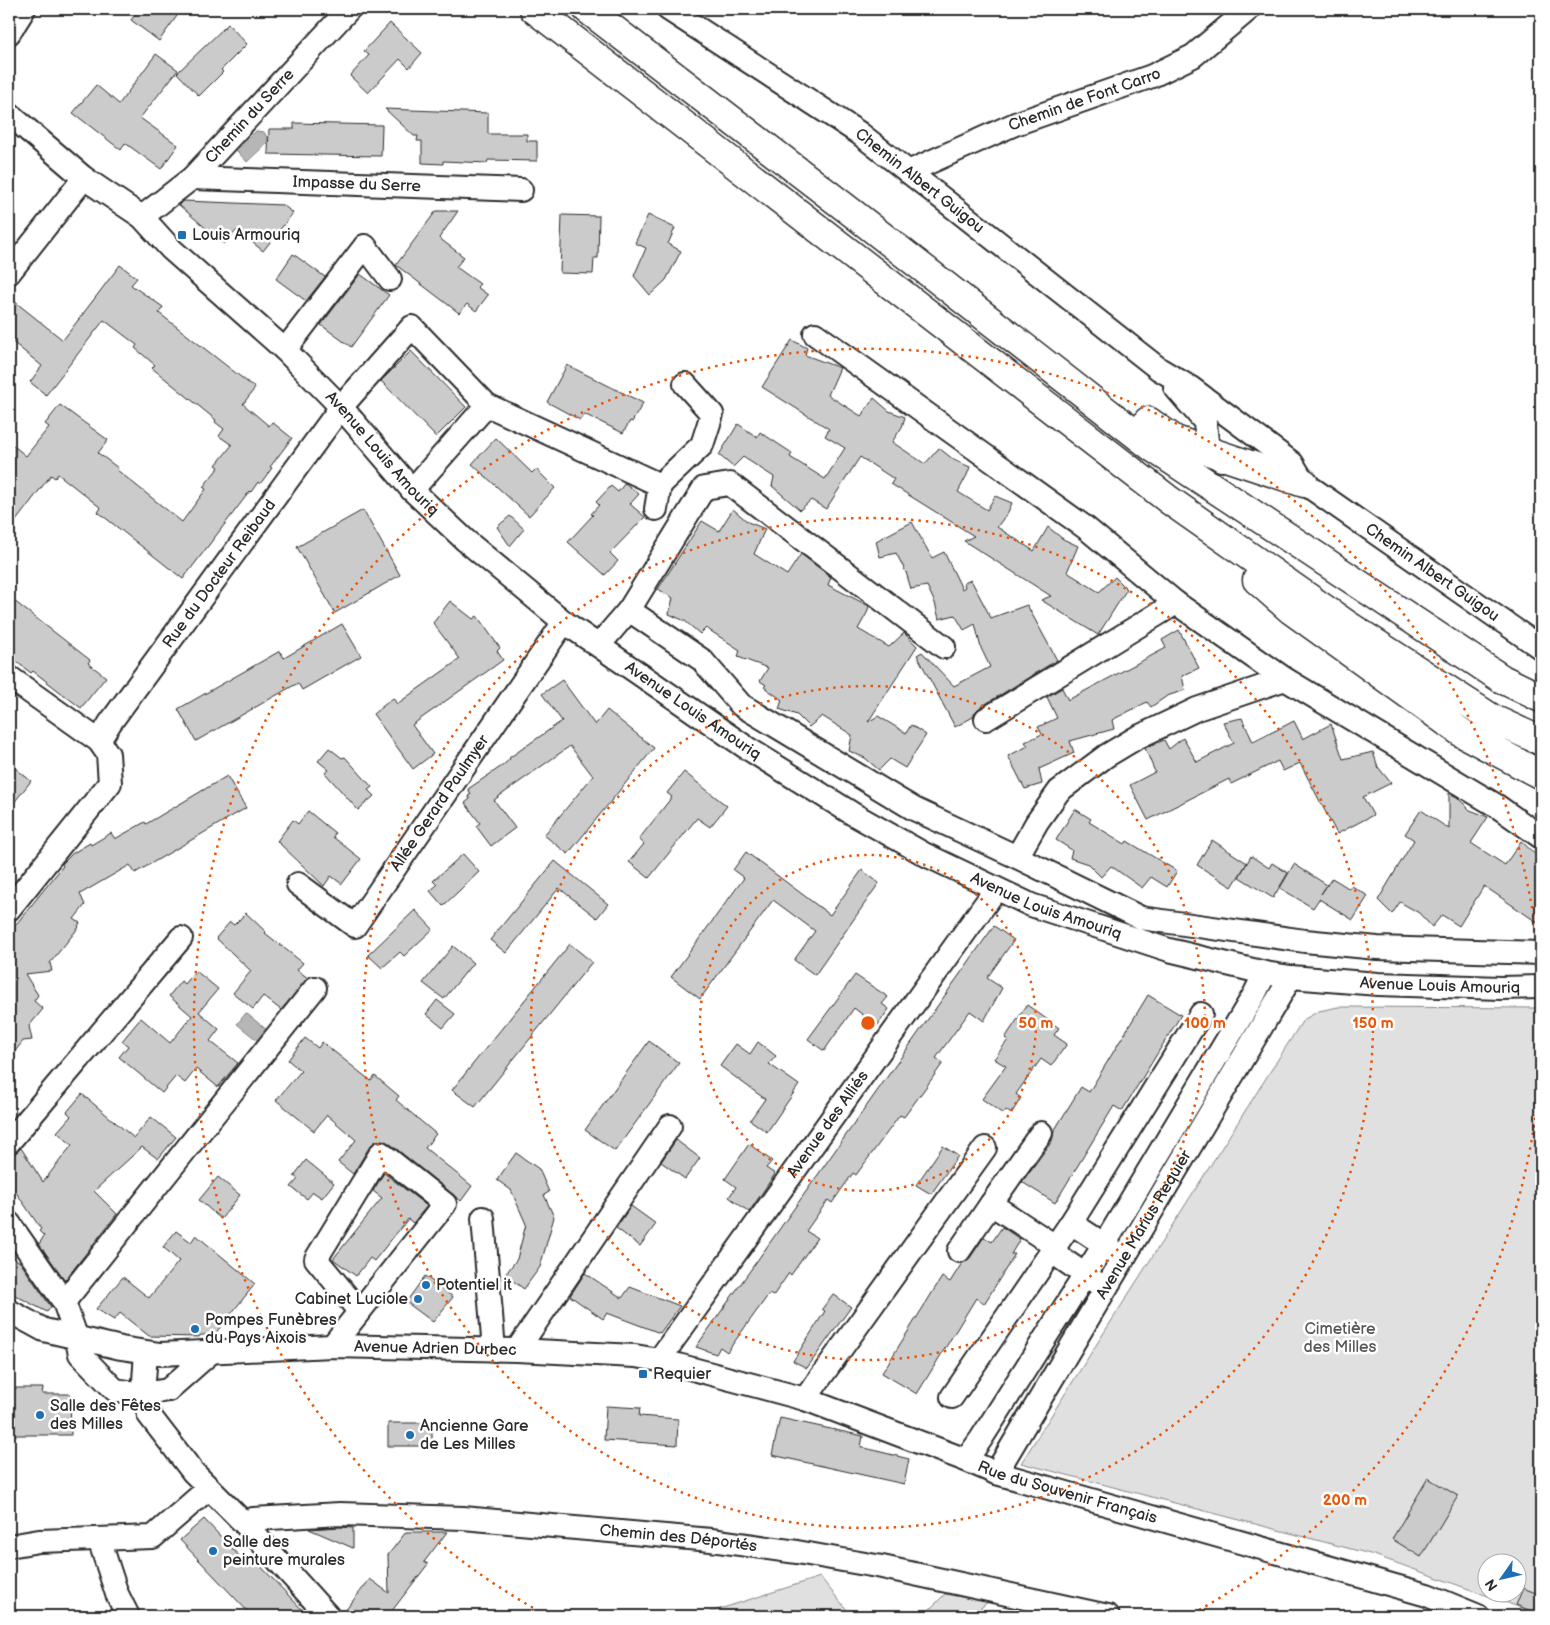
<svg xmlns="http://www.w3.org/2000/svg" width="1550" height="1625" viewBox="0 0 1550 1625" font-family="'Balsamiq Sans',sans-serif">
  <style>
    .green { fill: #e0e0e0; stroke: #868686; fill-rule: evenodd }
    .water { fill: #b6b6b6; stroke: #7e7e7e }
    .building { fill: #cbcbcb; stroke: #2b2b2b }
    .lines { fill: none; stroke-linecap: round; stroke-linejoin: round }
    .minor-casing { stroke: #2b2b2b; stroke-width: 26 }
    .highway-casing { stroke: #2b2b2b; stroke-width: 31 }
    .minor { stroke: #fff; stroke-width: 22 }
    .highway { stroke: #fff; stroke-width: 28 }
    .ring { fill: none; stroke: #e8590c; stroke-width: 2.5; stroke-dasharray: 2.5 5 }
    .poi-dot { fill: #1f6fb2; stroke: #fff; stroke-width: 2 }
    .labels { text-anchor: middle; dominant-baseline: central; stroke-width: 5; stroke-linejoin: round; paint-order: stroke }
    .street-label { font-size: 16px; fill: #2b2b2b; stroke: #fff }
    .poi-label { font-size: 16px; fill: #2b2b2b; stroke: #fff; text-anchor: start }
    .park-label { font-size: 16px; fill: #585858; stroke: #fff }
    .centre { fill: #e8590c; stroke: #fff; stroke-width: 2.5 }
    .ring-label { font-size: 15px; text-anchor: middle; font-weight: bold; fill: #e8590c; stroke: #fff; stroke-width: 5; stroke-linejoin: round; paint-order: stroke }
  </style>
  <rect width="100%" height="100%" fill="#fff"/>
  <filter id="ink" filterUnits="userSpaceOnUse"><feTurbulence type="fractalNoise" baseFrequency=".02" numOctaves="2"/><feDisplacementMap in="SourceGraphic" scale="10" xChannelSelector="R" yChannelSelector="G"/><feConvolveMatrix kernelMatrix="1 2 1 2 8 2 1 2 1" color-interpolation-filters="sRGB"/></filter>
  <g filter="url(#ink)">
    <path class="green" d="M1338,1007l203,1v607l-167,-60 -353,-92 282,-443 16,-9zM1488,1562h30v30h-30z
      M820,1577l32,39h-154z
      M945,1594l43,8 -17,14h-48z"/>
    <path class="water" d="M256,131l8,1 4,7 -1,4 -20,19 -11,-12z
      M246,1013l21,17 -9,11 -21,-17z"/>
    <path class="building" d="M139,9h29l9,7 -18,25 -28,-21z
      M390,23l32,30 -13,15 -9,-9 -32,34 -18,-17 19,-21 -5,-4z
      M228,24l19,20 -26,26 2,2 -24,24 -22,-23z
      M156,54l22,16 -38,48 38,27 -17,24 -36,-26 -4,7 -48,-37 23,-28 23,19z
      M385,109l103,4v21h39v7h10v20l-49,-1 -1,3 -44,-2v3l-21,-1v-22h-5l1,-5h-4z
      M294,123l88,2 -1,31 -113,-2 1,-25h25z
      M184,201l99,4 10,8 -30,38 -26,-21 -13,14 -45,-39z
      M436,211h22l-19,27 25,19 -8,10 24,17 -3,3 11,8 -12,16 -9,-7 -8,9 -63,-48z
      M562,215l37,1 -1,42h-4l-1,16 -33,-1z
      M648,215l27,13 -7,16 13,7 -15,29 -16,15 -16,-19 12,-28 -11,-5z
      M293,254l32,23 -19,24 -30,-22z
      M120,265l17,13 -6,7 32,22 -4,6 96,75 -12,16 26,22 3,-4 20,16 -22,29 2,1 -12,16 -2,-2 -7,10 -1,-1 -67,88 -85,-67 3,-4 -43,-34 -3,4 -4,-3 -42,55v-88l17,14 23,-29 -4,-3 15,-19 48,35 -10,13 20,15 -1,2 65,52 24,-33 -3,-2 16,-20 -3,-2 16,-20 -13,-9 5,-7 -9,-7 1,-2 -64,-52 3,-3 -20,-17 2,-3 -33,-25 -58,75 -16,-13 12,-16 -33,-27v-42l54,43z
      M360,274l29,21 -38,52 -30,-22z
      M792,340l15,8 -2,7 35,13 -12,27 33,21 13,-18 15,13 16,6 -3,10 -10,15 33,22 14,-16 15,12 16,7 -3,8 -9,17 29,18 8,-14 17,7 -4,9 -11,15 37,24 14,-24 15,12 15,7 -11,26 32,20 16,-15 12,12 -29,46 -57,-35 10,-4 -87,-55 10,-5 -83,-52 3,-5 -34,-22 -34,52 -15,-9 -11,10 -28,-24 2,-9 -31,-20 -10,10 -14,-12 19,-31 19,13 3,-5 32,21 -2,4 35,22 20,-31 -20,-12 4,-7 -67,-42z
      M411,351l55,56 -30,30 -55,-56z
      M567,365l76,38 -11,19 -2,-1 -7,12 -39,-19 -4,6 -33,-18z
      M496,438l36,35 4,-4 19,19 -26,28 -57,-52z
      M625,483l14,11 -9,10 15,13 -35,36 8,8 -13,14 -37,-33 25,-27 -2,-1 8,-9 -3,-3 15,-16 7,6z
      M733,509l15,13 17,7 -11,25 33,21 14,-21 30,23 -3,8 41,21 -2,7 -9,16 31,18 15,-14 13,13 -49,76 10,-6 28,17 5,-8 15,10 -21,33 -15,-9 -11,11 -14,-12 -16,-7 3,-16 -30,-19 -13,11 -12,-12 -18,-6 3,-9 -18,-13 2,-2 -6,-4 8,-13 -30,-11 2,-7 -34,-22 -6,6 -15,-13 -16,-7 4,-16 -15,-9 44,-68 17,10z
      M363,510l37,65 -65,38 -38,-66z
      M510,516l14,13 -14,17 -13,-19z
      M912,522l20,36 12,-6 18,37 3,-2 -1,-4 7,-3 20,38 36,-13 30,55 -78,48 -4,4 -2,5 -18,10 -38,-72 5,-3 32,34 36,-19 -9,-19 -6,-24 -11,6 -9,-15 -16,4 -4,-16 -8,-17 -16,3 -5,-17 -10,-19 -16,4 -4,-16z
      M9,597l81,63 -2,3 18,14 -25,31 -48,-37 -2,2 -22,-17z
      M450,601l23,18 4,-3 23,32 -3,3 6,9 -91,65 21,29 -20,15 -40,-55 20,-16 4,6 63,-45 -27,-36z
      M342,624l19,32 -59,34 -4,-7 -102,58 -18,-32 102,-58 4,7z
      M1179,630l20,38 -17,8 3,14 -18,6 -16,11 -4,-5 -35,18 2,9 -44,12 4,12 -35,16 3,15 -17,5 -17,-33 20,-10 -3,-4 17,-8 -4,-7 19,-9 -10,-21 15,-9 6,12 98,-52 -4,-8z
      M562,680l33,45 12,-15 47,38 -86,106 -24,-19 49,-59 -23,-30 -76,54 21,28 -24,18 -15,-20 4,-3 -15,-20 5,-4 -2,-3 3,-2 -3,-5 34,-23 8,-7 -1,-1 53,-37 -20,-27z
      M1242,718l11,24 41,-21 9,18 28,-15 12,35 30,-7 5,15 13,16 -28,14 10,18 -36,19 -37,-71 -17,8 -5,-10 -47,23 -2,-5 -81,41 -18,-35 25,-13 -10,-24 19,-8 5,9 14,-11 14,24 37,-19 -11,-21z
      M329,748l13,10 3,-1 27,30 -4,3 6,6 -16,14 -33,-37 4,-3 -11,-9z
      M9,763l22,18 -22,28z
      M684,772l43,34 -17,21 -13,-9 -48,60 -20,-16 15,-18 -5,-5 33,-42 -5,-4z
      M227,776l19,32 -111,65 -5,-8 -50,29 5,11 -11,14 6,4 -2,3 1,1 -29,36 2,8 -27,3 13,21 -4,6 9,8 -14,17 3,14 -9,1 -14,18v-126l54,-67 -1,-2 11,-11 17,-10 1,2 20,-12 4,6 30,-17 1,2z
      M1449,793l8,4 13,13 18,7 -17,26 34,22 16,-24 15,14 5,2v68l-57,-39 -25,40 -17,-11 -10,12 -13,-14 -19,-11 -8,12 -14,-14 36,-60 -9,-6 16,-24 28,19z
      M1075,809l16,10 -2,3 36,22 2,-3 50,30 -10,16 -16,-10 -9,11 -31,-22 -10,11 -13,-13 -18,-6 2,-8 -16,-10z
      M308,811l27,22 -2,4 28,22 -19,25 -11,-8 -7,10 -47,-45 16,-21 5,4z
      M1212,840l35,23 -15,24 -35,-22z
      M746,852l84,63 32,-45 17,13 -64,92 -21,-15 21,-29 -42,-31 -73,99 -29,-22 73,-99 -11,-8z
      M463,854l16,18 -36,34 -13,-15 7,-6 -4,-4z
      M1251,856l18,12 3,-5 16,10 -15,25 -34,-21z
      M555,861l53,43 -11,14 -38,-30 -53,65 -16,-13z
      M1294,864l33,21 -6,9 11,-16 18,11 2,-3 16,10 -15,24 -34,-21 -6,9 -33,-20z
      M415,910l18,19 -29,27 -4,-4 -18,16 -14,-13z
      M246,913l20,19 -1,1 38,30 -6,7 11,8 -27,32 -18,-14 -10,13 -20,-16 18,-22 -35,-33 14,-16 4,3z
      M994,926l20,14 -27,38 15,10 -18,33 -14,-10 -34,47 7,5 -17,24 -22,30 -4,-2 -44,60 -3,-2 -21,30 -4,-3 -22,31 11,7 -26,37 -2,-2 -16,23 -4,-2 -42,58 -7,-5 -4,7 -20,-7z
      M570,944l22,18 -117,145 -23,-17z
      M453,946l20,17 -29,36 -21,-16z
      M196,971l22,18 -19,23 20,17 -9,12 28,22 -20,24 -22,-18 -11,14 -9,-7 -14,17 -43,-36 9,-11 -6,-5 19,-23 29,25 22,-27 -23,-20 12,-15 4,3z
      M855,975l33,22 -6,7 7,5 -12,17 -23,-18 -30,43 -16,-12z
      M1148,995l33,20 -59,96 -8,-5 -59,97 -33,-21 30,-41 2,-10 27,-44 8,5z
      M437,1000l18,14 -12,14 -17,-14z
      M1027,1005l32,23 -5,7 13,9 -16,22 -10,-7 -25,35 5,4 -10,16 -5,-4 -3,4 -21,-15 24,-33 -12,-7 14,-19 -3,-2z
      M305,1038l13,10 4,-6 49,39 4,-5 24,20 -3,4 40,34 -11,14 47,38 -11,15 -72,-58 -6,-3 -7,1 -6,5 -17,28 -15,-12 18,-22 -29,-25 -13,16 -38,-31 25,-29 -13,-11z
      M649,1041l30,22 -64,88 -30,-21z
      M758,1042l18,14 -7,8 30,21 -32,47 -17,-12 15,-21 -45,-33 16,-22 14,10z
      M82,1094l52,44 17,-21 25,20 -18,22 -16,-12 -48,44 23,23 -52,66 -26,-36 5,-8 -5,-5 2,-2 -32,-47v-27l5,-1 7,-6 22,34 29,-37 -15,-13 14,-16 -4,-4z
      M676,1140l24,18 -15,21 -24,-17z
      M749,1144l23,17 -6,7 9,6 -26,38 -20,-15 7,-10 -11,-8z
      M943,1146l15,10 -27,38 -15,-9z
      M516,1153l23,16 10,23 -5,3 10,22 -14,50 -16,22 -19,-14 12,-16 9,-35 -15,-34 -14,-10z
      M306,1160l28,23 -12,15 -9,-6 -6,7 -16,-12 7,-8 -4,-3z
      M384,1173l43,33 -14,17 -5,-4 -34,42 -4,-3 -14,18 -23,-17 49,-61 -9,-7z
      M218,1177l22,18 -19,24 -22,-19z
      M631,1206l25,18 -16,22 -24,-18z
      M1002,1227l18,12 -9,15h4l-31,50 -8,-6 -59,96 -35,-21 60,-96 8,5 12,-19 8,-5 14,-21 8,5z
      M176,1231l15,11 5,-7 59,49 -41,51h-13l-2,2 -50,-1 -29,-23 -6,7 -18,-11 27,-32 26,21 30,-37 -16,-14z
      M9,1256l11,6 31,45 -4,5 -38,-20z
      M585,1273l37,25 8,-11 50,19 -20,27 -53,-20 -4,6 -33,-23z
      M425,1276l28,21 -20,25 -27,-20z
      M833,1294l18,13 -44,61 -14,-7 32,-50 -3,-2z
      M9,1388h34l-1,6h28l1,41h-62z
      M606,1406l34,2 -1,8 39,3 -1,26 -73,-5z
      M780,1418l83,18 -2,11 48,12 -5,25 -132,-29z
      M388,1423h44v23h-44z
      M1428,1478l30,18 -37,61 -29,-18z
      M204,1519l41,43 7,-5 56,59h-56l-72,-76z
      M340,1527l13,1v20l-44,-19z
      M406,1532h41l-23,30 4,2 -40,52h-47l29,-37 19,14 -1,-38z
      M1523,1588l18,7v20l-25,-10z"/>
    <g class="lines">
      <g class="minor-casing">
        <g id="minor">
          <path id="s1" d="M668,9l191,124 300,236 32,19 101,75 12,20 237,165"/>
          <path d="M9,33l15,-24"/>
          <path id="s2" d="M9,114l75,64 58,39 29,32 114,101 56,57 71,83 53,50 99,82 183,126 106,66 73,41 105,50 138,45 96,23 26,4 87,7 123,4 40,-1"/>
          <path id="s3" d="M908,172l107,-48 137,-48 41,-20 56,-47"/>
          <path id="s4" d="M192,178l329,12"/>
          <path id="s5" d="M142,217l50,-39 157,-169"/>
          <path d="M9,273l75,-95"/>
          <path d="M815,334l271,194 90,75 109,76 212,127 44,31"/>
          <path d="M285,350l80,-104 25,33"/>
          <path d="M1175,387l30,35 3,29 13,9"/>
          <path d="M487,405l173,80 -4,24"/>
          <path d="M660,485l42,-40 10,-31 -27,-30"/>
          <path d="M629,610l73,50 39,45 173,104 103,48 124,61 164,23 72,7 164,5"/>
          <path d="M599,645l30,-35 75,-122 26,-4 214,163"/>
          <path d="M9,677l90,64 9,13 2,29 -101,126"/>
          <path d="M986,719l190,-116"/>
          <path id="s6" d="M99,741l11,-18 231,-316 71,-80 75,78 -75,85"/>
          <path d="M1017,857l20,-35 22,-31 47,-35 30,-18 61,-29 88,-30"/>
          <path id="s7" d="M298,884l57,42 209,-304"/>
          <path d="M1041,1133l-50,71 64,42"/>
          <path d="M9,1142l172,-204"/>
          <path d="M483,1218l11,132"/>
          <path d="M9,1223l55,79 12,34 4,18 35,36 28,4 25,-4"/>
          <path d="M959,1251l32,-47"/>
          <path d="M1052,1252l45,31"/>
          <path d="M1117,1253l-46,-30 130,-209"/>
          <path d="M64,1302l251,-314"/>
          <path id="s8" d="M9,1311l35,19 77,18 39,6 172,-8 185,4 118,6 24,4 146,39 161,61 30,13 431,122 51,21"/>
          <path d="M332,1346l113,-142 -64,-51 -65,106 43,52"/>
          <path d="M517,1350l153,-224"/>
          <path d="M146,1353l-3,41 6,21 44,57 52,52 83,92"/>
          <path id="s9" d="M659,1360l337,-471"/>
          <path d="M168,1390l42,-37"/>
          <path d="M952,1397l119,-174"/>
          <path d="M805,1399l180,-251"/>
          <path d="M966,1460l15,-21 123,-194 150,-250 11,-22"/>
          <path id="s10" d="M996,1473l295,-496"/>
          <path id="s11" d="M245,1524l8,-5 87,-5 123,4 248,22 86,12 85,15 226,49"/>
          <path d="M99,1539l18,55 11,22"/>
          <path d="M9,1546l30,-5 114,-4 56,-49"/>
        </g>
      </g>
      <g class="highway-casing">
        <path id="highway" d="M534,9l635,491 177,124 147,95 48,22
          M587,9l268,206 297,232 350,232 39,19
          M1148,421l27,19 129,43
          M1257,580l34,30 171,123 79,42"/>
      </g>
      <use href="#minor" class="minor"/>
      <use href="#highway" class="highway"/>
    </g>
  </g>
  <g class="ring">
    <circle cx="868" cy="1023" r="168"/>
    <circle cx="868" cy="1023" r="337"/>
    <circle cx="868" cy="1023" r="505"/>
    <path d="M1541 1058A674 674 0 0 1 1190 1615M546 1615A674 674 0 1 1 1541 988"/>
  </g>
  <g class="poi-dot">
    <rect x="177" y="230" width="10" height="10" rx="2.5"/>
    <circle cx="426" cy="1285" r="5"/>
    <circle cx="418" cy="1299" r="5"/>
    <circle cx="195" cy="1329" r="5"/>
    <rect x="638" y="1369" width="10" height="10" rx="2.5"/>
    <circle cx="40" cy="1415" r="5"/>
    <circle cx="410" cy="1435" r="5"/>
    <circle cx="213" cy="1551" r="5"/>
  </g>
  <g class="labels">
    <g class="street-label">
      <text stroke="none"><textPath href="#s3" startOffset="191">Chemin de Font Carro</textPath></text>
      <text stroke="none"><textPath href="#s5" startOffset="148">Chemin du Serre</textPath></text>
      <text stroke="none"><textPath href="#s1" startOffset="305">Chemin Albert Guigou</textPath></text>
      <text stroke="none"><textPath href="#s4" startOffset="165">Impasse du Serre</textPath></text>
      <text stroke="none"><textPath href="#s2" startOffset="506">Avenue Louis Amouriq</textPath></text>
      <text stroke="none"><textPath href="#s6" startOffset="206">Rue du Docteur Reibaud</textPath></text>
      <text stroke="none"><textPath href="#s1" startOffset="952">Chemin Albert Guigou</textPath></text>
      <text stroke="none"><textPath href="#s2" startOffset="911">Avenue Louis Amouriq</textPath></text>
      <text stroke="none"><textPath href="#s7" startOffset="220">Allée Gerard Paulmyer</textPath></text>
      <text stroke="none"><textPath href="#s2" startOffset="1316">Avenue Louis Amouriq</textPath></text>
      <text stroke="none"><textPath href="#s2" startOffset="1721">Avenue Louis Amouriq</textPath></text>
      <text stroke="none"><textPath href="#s9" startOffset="290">Avenue des Alliés</textPath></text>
      <text stroke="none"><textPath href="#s10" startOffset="289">Avenue Marius Requier</textPath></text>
      <text stroke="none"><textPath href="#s8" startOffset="434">Avenue Adrien Durbec</textPath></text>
      <text stroke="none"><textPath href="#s8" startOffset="1088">Rue du Souvenir Français</textPath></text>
      <text stroke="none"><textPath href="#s11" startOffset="436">Chemin des Déportés</textPath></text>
    </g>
    <g class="poi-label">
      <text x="192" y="235">Louis Armouriq</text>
      <text x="436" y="1285">Potentiel it</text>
      <text x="408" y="1299" text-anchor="end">Cabinet Luciole</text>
      <text x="205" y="1320">Pompes Funèbres<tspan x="205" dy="18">du Pays Aixois</tspan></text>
      <text x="653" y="1374">Requier</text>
      <text x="50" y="1406">Salle des Fêtes<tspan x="50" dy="18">des Milles</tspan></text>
      <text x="420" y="1426">Ancienne Gare<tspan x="420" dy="18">de Les Milles</tspan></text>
      <text x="223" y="1542">Salle des<tspan x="223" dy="18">peinture murales</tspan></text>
    </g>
    <g class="park-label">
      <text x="1340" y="1329">Cimetière<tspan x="1340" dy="18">des Milles</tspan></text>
    </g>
  </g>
  <circle cx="868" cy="1023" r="8" class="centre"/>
  <g class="ring-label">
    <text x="1036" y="1028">50 m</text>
    <text x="1205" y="1028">100 m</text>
    <text x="1373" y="1028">150 m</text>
    <text x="1345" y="1505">200 m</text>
  </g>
  <rect width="1550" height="1625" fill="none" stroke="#fff" stroke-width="30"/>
  <rect x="15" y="15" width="1520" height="1595" fill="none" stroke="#2b2b2b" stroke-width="2" filter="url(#ink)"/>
  <g transform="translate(1502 1578) rotate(236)"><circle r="24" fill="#ffffff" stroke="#aaaaaa"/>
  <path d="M0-4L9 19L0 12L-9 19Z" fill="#1f6fb2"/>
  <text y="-8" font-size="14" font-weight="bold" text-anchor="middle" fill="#2b2b2b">N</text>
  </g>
</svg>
